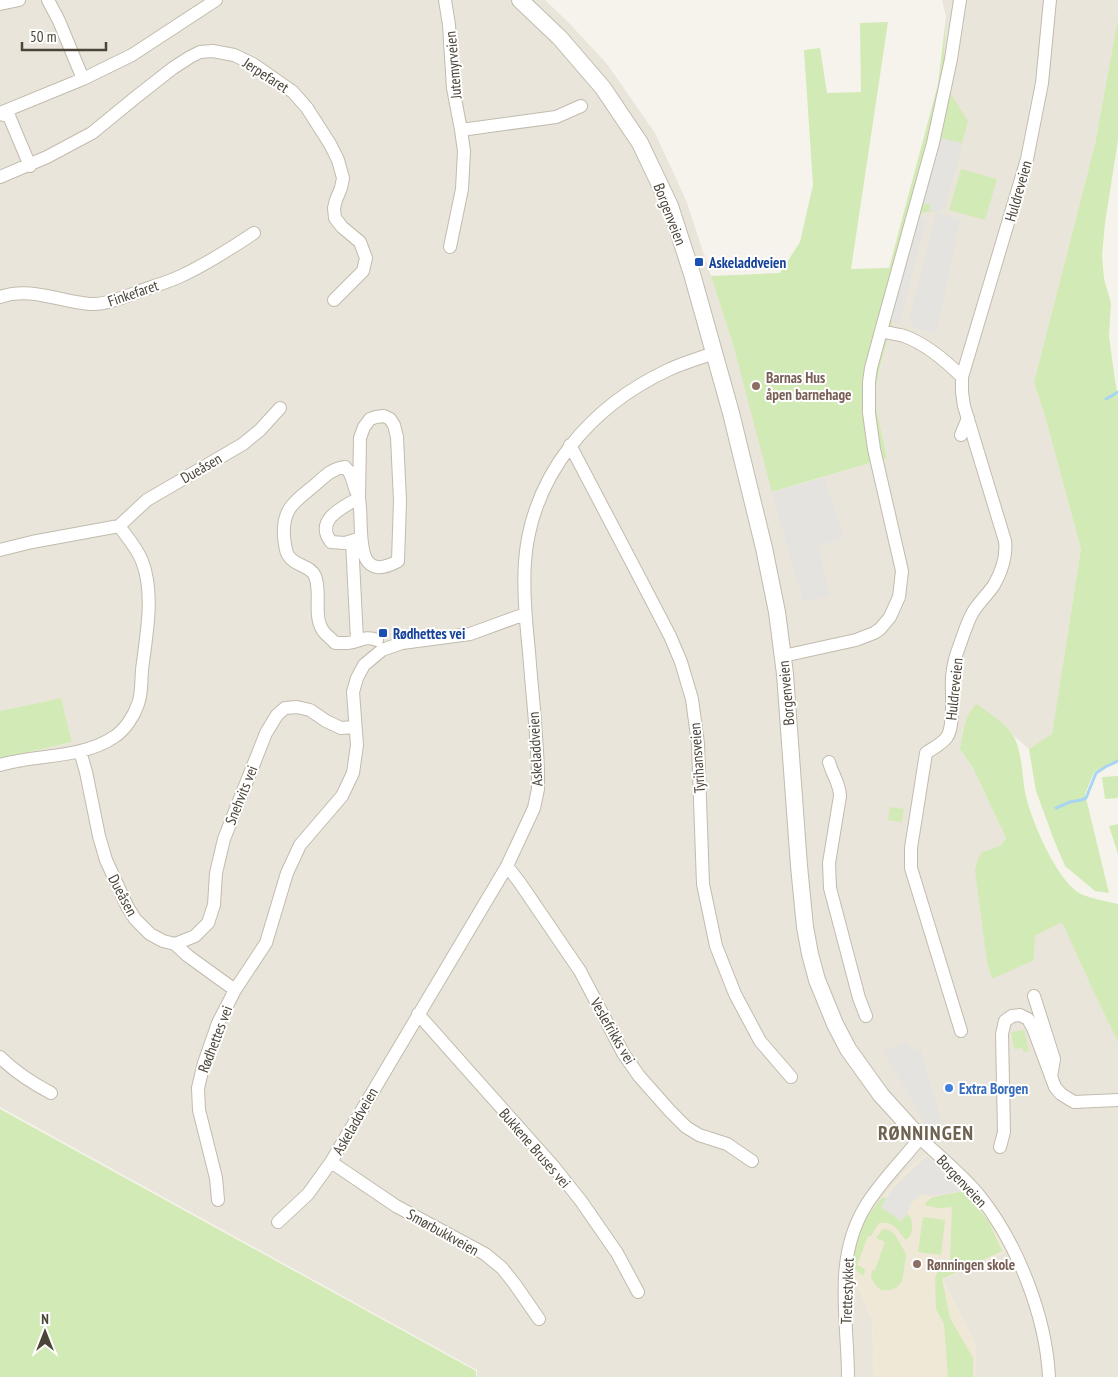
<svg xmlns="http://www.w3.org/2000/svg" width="1118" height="1377" viewBox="0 0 1118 1377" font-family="'PT Sans Narrow',sans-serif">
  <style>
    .residential { fill: #eae5da }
    .education { fill: #efe8d6 }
    .green { fill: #d2eab5 }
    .parking { fill: #e5e3e0 }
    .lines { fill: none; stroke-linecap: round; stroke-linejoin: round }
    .stream { stroke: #a9d4f2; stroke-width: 3 }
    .minor-casing { stroke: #c2bbae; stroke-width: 14 }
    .tertiary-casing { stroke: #c2bbae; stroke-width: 18 }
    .minor { stroke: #fff; stroke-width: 12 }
    .tertiary { stroke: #fff; stroke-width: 16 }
    .transit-dot { fill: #1a4fb4; stroke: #fff; stroke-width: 2 }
    .education-dot { fill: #8d6e63; stroke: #fff; stroke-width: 2 }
    .shop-dot { fill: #3f7fe0; stroke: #fff; stroke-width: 2 }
    .labels { text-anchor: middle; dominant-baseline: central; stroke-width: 4; stroke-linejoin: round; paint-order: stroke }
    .street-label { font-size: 15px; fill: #4b4439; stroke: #fff }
    .transit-label { font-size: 15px; font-weight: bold; fill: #164399; stroke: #fff; text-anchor: start }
    .education-label { font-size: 15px; font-weight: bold; fill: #785e54; stroke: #fff; text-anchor: start }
    .shop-label { font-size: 15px; font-weight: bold; fill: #366cbe; stroke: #fff; text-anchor: start }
    .district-label { font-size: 20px; font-weight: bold; letter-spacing: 1px; fill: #6e6250; stroke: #fff }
  </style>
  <rect width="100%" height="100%" fill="#f6f3ec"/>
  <path class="residential" d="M0,0h545l25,24 37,40 48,69 31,67 25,76 23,72 39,144 114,-34 -11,-51v-20l14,-59 31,-115 22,-131 3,-65 -4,-17h176v18l-23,126 -61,238 12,38 35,129 -29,186 -23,14 -16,-14 -9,-10 -32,-18 -9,22 -3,20 13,19 33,70 -6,8 -18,6 1,75 4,35 47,-2 1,-24 27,-15 34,76 22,45v335h-143l1,-30 -33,-68 63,-27 -79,-99 -23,20 -20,23 -16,26 -15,54 19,43 2,58h-397v-7l-477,-263v-348l72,-17 -11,-44 -61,13z"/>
  <path class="education" d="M927,1153l39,37 12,13 16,23 13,26 -64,27 33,68 -1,30h-101l-2,-58 -19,-43 15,-54 16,-26 20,-23z"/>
  <path class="green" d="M946,17l-3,65 25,39 -24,88 -23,4 -41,155 -4,19v20l11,51 -115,34 -38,-144 -23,-72 69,-3 20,-31 13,-57 -9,-135 16,-2 7,45 34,-1 -1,-69 28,-1 -37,247 38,-1 49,-184z
    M1118,18v122l-13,83 -3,32 2,24 7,24 -2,33 6,44 3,17v365h-6l-18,10 -9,22 24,99 -14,-2 -30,-25 -11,-26 -18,-49 -7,-42 23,-15 29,-185 -35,-129 -12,-38 61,-238z
    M961,169l36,10 -12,41 -36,-10z
    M61,698l11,44 -72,17v-48z
    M977,704c11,9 30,19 37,33 8,16 8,37 11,55 5,26 32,90 56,102 11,5 25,7 37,10v138l-22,-45 -34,-75 -27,14 -1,24 -42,19 -5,-17 -12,-92 3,-11 4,-7 18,-6 6,-8 -33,-70 -13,-19c2,-13 5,-38 17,-45z
    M1118,776v22l-13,1 -3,-22z
    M890,807l14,2 -2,13 -14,-2z
    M1118,824v30l-9,-28z
    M1024,1030l5,21 -6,1v-4l-9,1 -3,-17z
    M0,1109l476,262v6h-476z
    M964,1191l25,31 13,29 -60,28 8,39 23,40v19h-25l-4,-53 -8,-15 -1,-30 4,-10 11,-8 2,-54 -13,1 -12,-2 -2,-3 8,-6z
    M885,1197l1,3 -5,7 20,14 6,-7 4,4c2,7 2,17 -4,21h-2c-9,-10 -11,-18 -26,-16l-8,13h-3l-11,29 8,4 -2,7 -11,-9 3,-14 -2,-6 11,-27 18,-22z
    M923,1217l22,3 -4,35 -23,-3z
    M887,1229l7,4 11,19 1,5 -4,25 -5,5 -6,3h-9l-4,-2 -7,-10 1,-8h3l10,-28 -9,-4 6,-8z"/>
  <path class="parking" d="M941,138l21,5 -18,66h-2l-1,4 -12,-3 2,-5 -8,-2z
    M936,213l24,6 -23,113 -20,-3 -8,-9z
    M919,217l8,2 -28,105 -9,-3z
    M824,478l20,59 -26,9 12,50 -27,6 -31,-110z
    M905,1042l7,10 8,-4 25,87 -11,3 -51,-87z
    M927,1156l37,35 -34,5 -9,-2 -9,8 -5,12 -5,7 -21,-14 12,-19z"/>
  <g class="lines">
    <path class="stream" d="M1106,399l12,-7
      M1056,808l14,-6 11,-2 5,-2 10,-25 11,-7 11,-5"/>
    <g class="minor-casing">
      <path id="minor" d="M48,0l11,21 24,58
        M445,0l4,25 4,63 8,42
        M0,4l19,-4
        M0,113l83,-34 49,-24 84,-55
        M0,114l9,2 21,50
        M0,177l47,-20 45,-24 44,-36 37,-29 17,-11 10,-5 13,-1 21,4 19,9 40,28 14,16 23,36 8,16 5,18 -2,10 -5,12 -2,8 1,10 7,9 18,15 6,16 -3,13 -29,29
        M450,247l12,-58 2,-38 -3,-21 95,-13 25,-11
        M0,297c31,-11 60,5 90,7 15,1 31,-6 45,-11 15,-6 31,-10 46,-17 26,-12 49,-27 73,-43
        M881,331c7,2 15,3 23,5 22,8 42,25 58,41
        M961,435l7,-17
        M570,445l74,141 26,50 11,26 11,37 6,45 5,140 13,62 19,48 25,47 31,36
        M359,498l1,-60 4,-11 6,-8 6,-2 8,-1 6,3 4,6 3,12 3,64 -2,60c-47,26 -34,-37 -39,-62 0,-4 -3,-7 -4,-11 -3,-8 -3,-15 -10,-21 -12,1 -20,9 -29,17 -20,17 -34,23 -32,53 1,6 1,13 4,18 6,11 22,10 27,21 7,17 -3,41 9,56 3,4 8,7 11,11 4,0 9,0 13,0 12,-1 16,-8 29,-3
        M358,539l-13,4 -14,-1c-17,-22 12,-35 28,-44
        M352,541l5,99
        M0,550l32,-8 87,-16 28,-26 96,-56 17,-14 20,-22
        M783,656l73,-16 18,-7 6,-4 10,-12 9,-20 3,-26 -28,-122 -5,-36v-31l2,-14 10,-37 52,-188 18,-84 9,-59
        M80,751l6,21 13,64 7,24 21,46 8,13 15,15 13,7 12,3 13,12 47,34
        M829,762c3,12 11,22 11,34l-11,67 1,25 29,110 7,18
        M0,765c37,-11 81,-6 114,-28 11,-7 20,-21 24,-33 4,-10 3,-23 4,-34 4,-34 13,-76 0,-109 -5,-13 -15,-24 -23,-35
        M507,866l13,17 60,88 43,82 16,23 31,35 16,16 13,8 28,9 25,17
        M175,944l20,-8 13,-13 6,-18 2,-32 8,-34 42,-106 11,-18 8,-7 12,-1 13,3 16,11 15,7 14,-1
        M1034,996l20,63 -3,18
        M418,1014l136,153 27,34 36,52 21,39
        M961,1031l-50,-163v-20l15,-95c7,-5 16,-9 21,-16 8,-12 4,-45 5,-60 1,-10 3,-20 7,-30 4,-11 8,-25 14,-35 6,-10 15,-18 21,-27 7,-12 13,-29 11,-44l-41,-135 -2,-14v-15l65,-218 15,-76 8,-83
        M0,1057c15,15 32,26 51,36
        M1000,1147l4,-15 -2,-98 3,-13 7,-5 8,-1 8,4 5,9 22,59 6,7 13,8 44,-2
        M331,1162l65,44 89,48 17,14 12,15 25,36
        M218,1200l-2,-22 -17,-68 -1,-22 6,-25 14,-40 17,-33 31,-47 21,-70 13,-28 42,-49 11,-23 4,-28 -4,-53 4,-14 7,-13 18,-15 20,-7 68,-9 55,-20
        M278,1222l30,-28 23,-32 176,-296 27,-58 4,-19v-16c-1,-40 -6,-81 -9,-121 -3,-30 -6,-61 -4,-91 7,-87 66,-155 143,-191 15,-7 31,-12 47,-17
        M848,1377c0,-57 -15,-117 17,-170 15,-25 37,-46 55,-69 20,19 41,36 58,56 39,48 68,122 71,183"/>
    </g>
    <g class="tertiary-casing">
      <path id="tertiary" d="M520,0l40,38 43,50 37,55 30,63 22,68 39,139 33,135 13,64 8,62 14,192 6,61 5,27 7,26 18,44 13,25 33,46 39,43"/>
    </g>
    <use href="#minor" class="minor"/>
    <use href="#tertiary" class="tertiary"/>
  </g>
  <g class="transit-dot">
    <rect x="694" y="257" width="10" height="10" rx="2.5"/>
    <rect x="378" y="628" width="10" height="10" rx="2.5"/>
  </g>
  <g class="education-dot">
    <circle cx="756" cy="386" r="5"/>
    <circle cx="917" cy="1264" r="5"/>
  </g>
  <circle class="shop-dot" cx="949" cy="1088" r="5"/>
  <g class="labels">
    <g class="street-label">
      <text transform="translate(453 65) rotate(-95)">Jutemyrveien</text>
      <text transform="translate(266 75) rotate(33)">Jerpefaret</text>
      <text transform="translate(1018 191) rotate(-74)">Huldreveien</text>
      <text transform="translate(670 214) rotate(69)">Borgenveien</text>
      <text transform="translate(133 293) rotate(-19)">Finkefaret</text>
      <text transform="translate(201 468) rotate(-30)">Dueåsen</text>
      <text transform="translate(954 689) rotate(-84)">Huldreveien</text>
      <text transform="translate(786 693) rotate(-95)">Borgenveien</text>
      <text transform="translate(535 749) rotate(-93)">Askeladdveien</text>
      <text transform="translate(697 758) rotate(-94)">Tyrihansveien</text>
      <text transform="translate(241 795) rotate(-68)">Snehvits vei</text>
      <text transform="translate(123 895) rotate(62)">Dueåsen</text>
      <text transform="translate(613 1031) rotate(60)">Veslefrikks vei</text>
      <text transform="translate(215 1039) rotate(-69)">Rødhettes vei</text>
      <text transform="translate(355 1121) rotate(-60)">Askeladdveien</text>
      <text transform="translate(535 1148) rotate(49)">Bukkene Bruses vei</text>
      <text transform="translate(962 1181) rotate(47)">Borgenveien</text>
      <text transform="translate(443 1232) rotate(29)">Smørbukkveien</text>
      <text transform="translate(847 1291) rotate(-88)">Trettestykket</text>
    </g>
    <g class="transit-label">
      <text x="709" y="262">Askeladdveien</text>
      <text x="393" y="633">Rødhettes vei</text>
    </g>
    <g class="education-label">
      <text x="766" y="377">Barnas Hus<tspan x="766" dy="17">åpen barnehage</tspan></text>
      <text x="927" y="1264">Rønningen skole</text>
    </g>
    <g class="shop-label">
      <text x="959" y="1088">Extra Borgen</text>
    </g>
    <g class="district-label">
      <text x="926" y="1133">RØNNINGEN</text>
    </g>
  </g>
  <g transform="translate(45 1332)" stroke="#ffffff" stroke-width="4" paint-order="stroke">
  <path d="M0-4L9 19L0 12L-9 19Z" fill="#4b4439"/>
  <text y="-8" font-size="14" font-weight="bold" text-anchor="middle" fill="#4b4439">N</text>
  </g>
  <path d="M22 42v8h84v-8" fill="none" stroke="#4b4439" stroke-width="2.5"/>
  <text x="30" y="42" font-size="15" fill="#4b4439" stroke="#ffffff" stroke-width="4" paint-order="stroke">50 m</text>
</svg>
